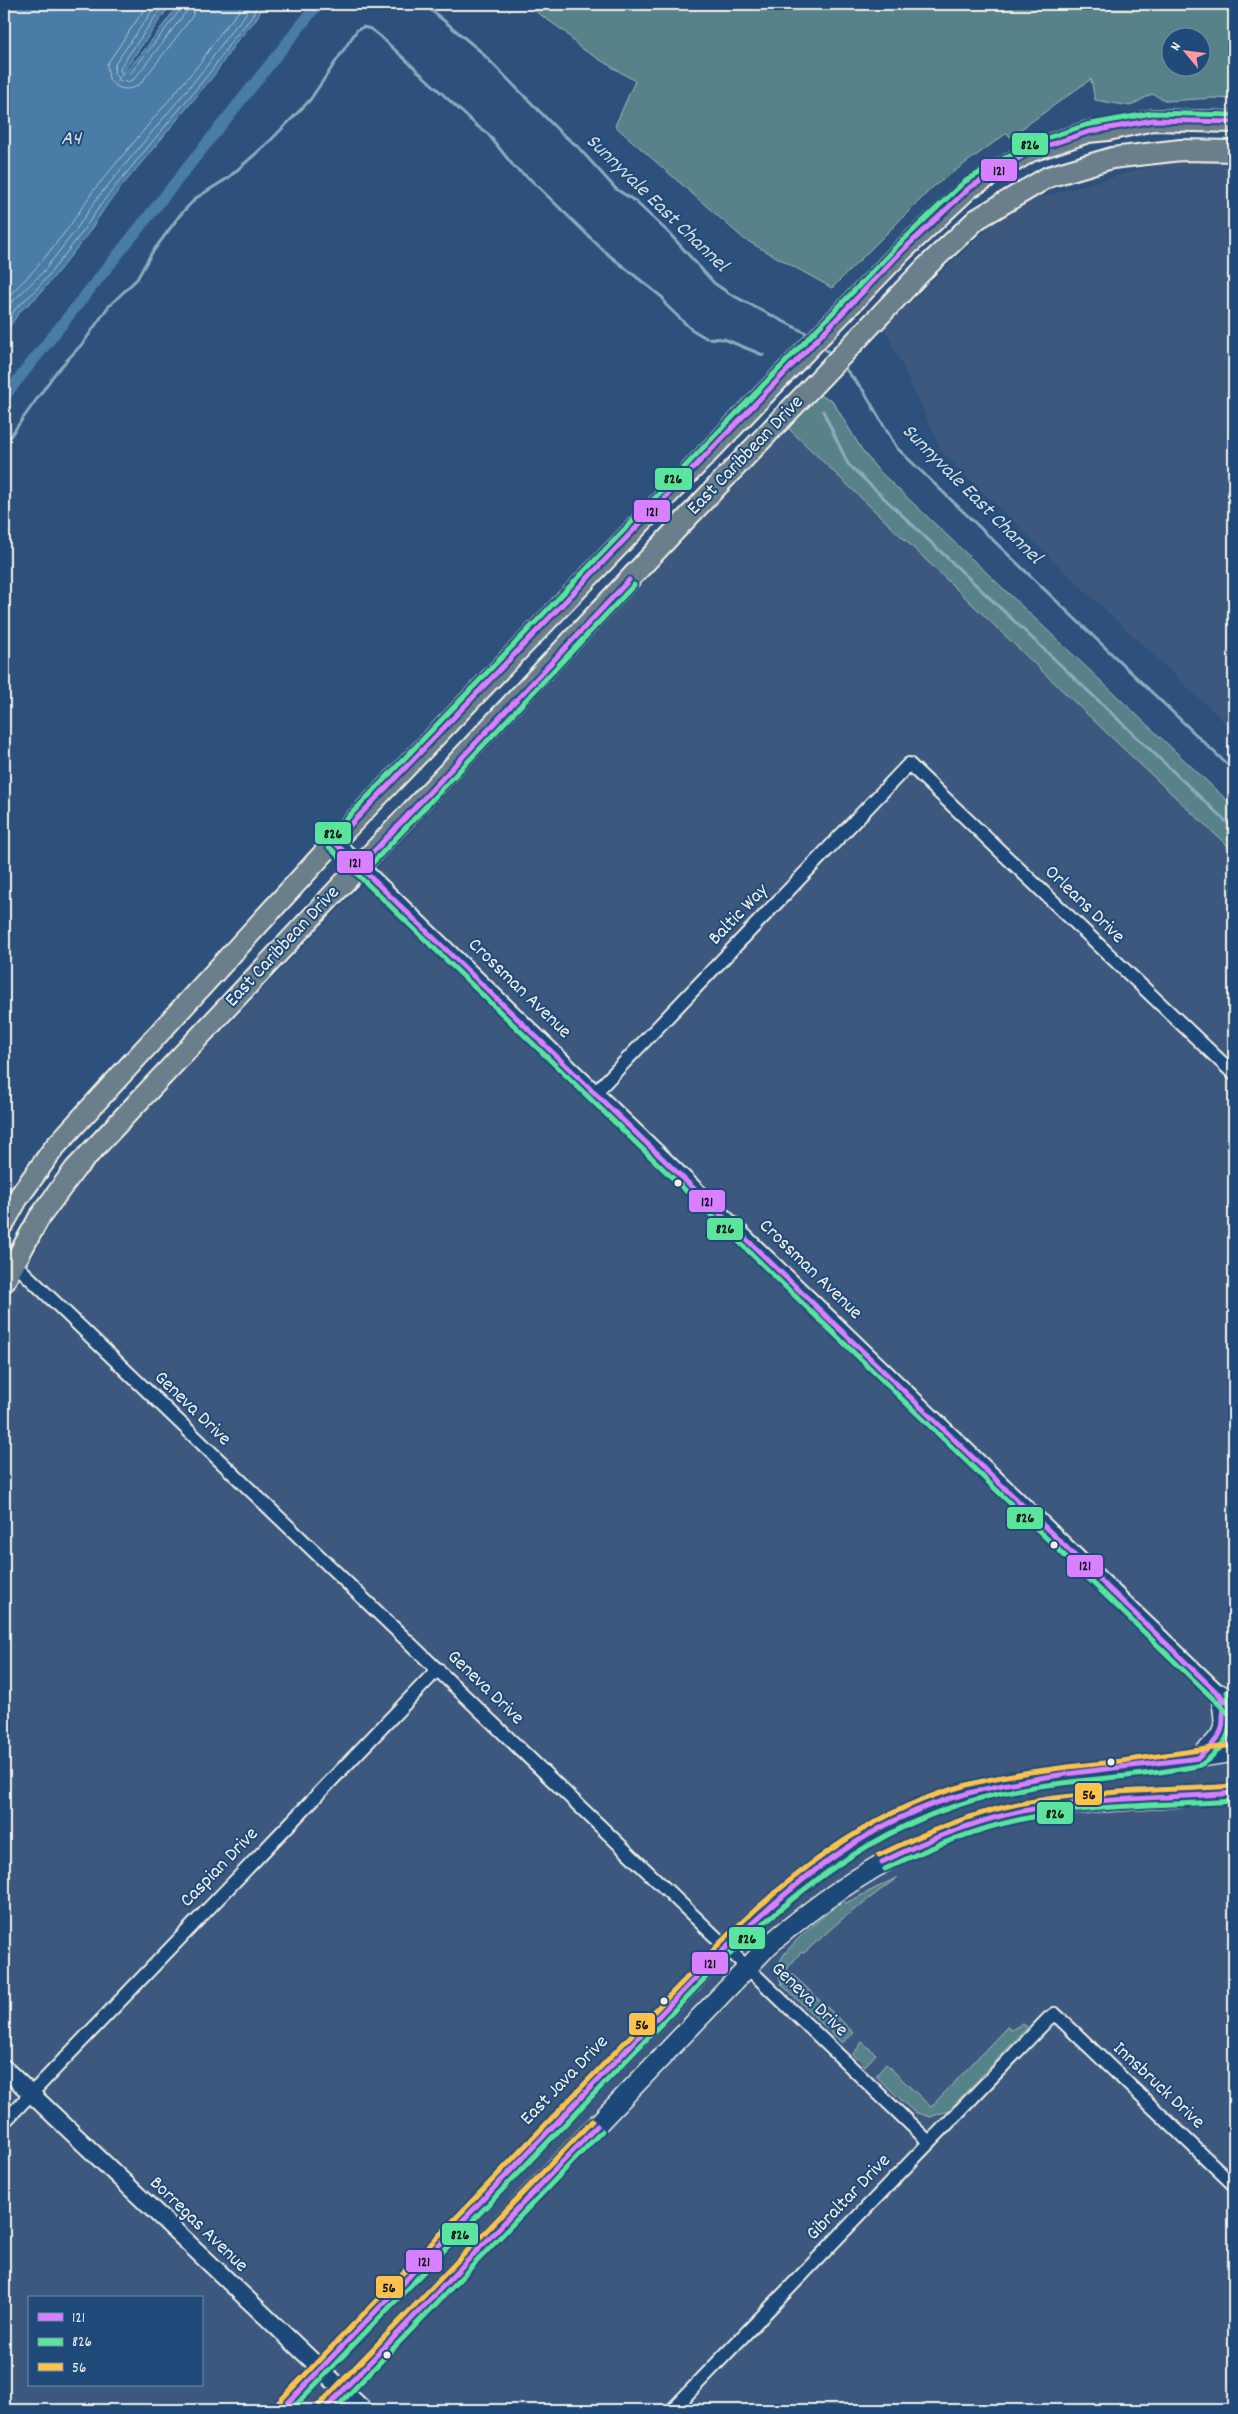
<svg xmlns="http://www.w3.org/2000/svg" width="1238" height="2414" viewBox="0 0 1238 2414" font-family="Dekko,sans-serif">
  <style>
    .built { fill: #3e597f; fill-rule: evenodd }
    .green { fill: #598289; stroke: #a6bab8; fill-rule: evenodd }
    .water { fill: #497ca6; stroke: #8dabc0 }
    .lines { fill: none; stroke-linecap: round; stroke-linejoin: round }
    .shore { stroke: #b0c2ce; stroke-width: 1 }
    .stream { stroke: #8dabc0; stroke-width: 3 }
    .canal { stroke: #497ca6; stroke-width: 11 }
    .minor-casing { stroke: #f4f1e8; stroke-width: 16 }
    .tertiary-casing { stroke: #f4f1e8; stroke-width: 20 }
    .secondary-casing { stroke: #f4f1e8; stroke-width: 22 }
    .primary-casing { stroke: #f4f1e8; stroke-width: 24 }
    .minor { stroke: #1f4a7a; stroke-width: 12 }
    .tertiary { stroke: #1f4a7a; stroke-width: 16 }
    .secondary { stroke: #1f4a7a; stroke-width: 19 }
    .primary { stroke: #6b7e8b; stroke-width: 20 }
    .bus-1-casing { stroke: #1f4a7a; stroke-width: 9 }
    .bus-2-casing { stroke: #1f4a7a; stroke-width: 9 }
    .bus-3-casing { stroke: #1f4a7a; stroke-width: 9 }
    .bus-1 { stroke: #d880ff; stroke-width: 5 }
    .bus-2 { stroke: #5ae49d; stroke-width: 5 }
    .bus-3 { stroke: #fcc24d; stroke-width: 5 }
    .bus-dot { fill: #f4f1e8; stroke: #1f4a7a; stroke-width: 2 }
    .labels { text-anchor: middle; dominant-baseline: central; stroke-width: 4; stroke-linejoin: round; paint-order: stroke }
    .street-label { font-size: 20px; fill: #f4f1e8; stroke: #1f4a7a }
    .water-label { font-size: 21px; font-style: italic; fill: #dadfde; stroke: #1f4a7a }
    .line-badge { stroke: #1f4a7a; stroke-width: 2 }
    .pale-badge-label { font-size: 14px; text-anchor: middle; font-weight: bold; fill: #111 }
  </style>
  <rect width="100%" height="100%" fill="#2d517c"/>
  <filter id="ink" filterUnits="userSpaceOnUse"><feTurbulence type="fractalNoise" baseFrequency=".02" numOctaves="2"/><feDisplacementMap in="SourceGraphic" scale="10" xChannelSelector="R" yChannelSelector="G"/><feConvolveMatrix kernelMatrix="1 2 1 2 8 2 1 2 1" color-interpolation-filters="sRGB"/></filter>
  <g filter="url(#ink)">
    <path class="built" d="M1171,161l63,4v566l-172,-162 -119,-116 -59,-126 129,-122z
      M788,428l322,308 124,116v1558h-1230v-1103l68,-118 280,-293zM29,2298h172v87h-172z"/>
    <path class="green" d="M525,4h709v95l-20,-1 -47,3 -15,-7 -22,12 -35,-6 -4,-21 -81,58 -3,-4 -73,53 -102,102 -88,-49 -129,-113 20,-45 -56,-34 -14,-15zM1170,38h30v30h-30z
      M818,395l14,5 30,50 15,19 357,338v45l-124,-116 -322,-308z
      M898,1877l-56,42 -38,34 -3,-1 -14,17 67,64 -12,10 -60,-58 -3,-9 2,-1c-1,-4 -3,-7 -2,-10 1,-15 51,-54 64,-65l3,3z
      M1022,2024l6,3 -80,84 -18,6 -16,-5 -38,-36 10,-12 45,43 76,-80 4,3z
      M862,2042l14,12 -11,12 -12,-12z"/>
    <path class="water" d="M4,4h167l-55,78 27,-30 36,-48h86l-10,17 -19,21 -21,32 -107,129 -23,35 -33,41 -15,18 -17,14 -16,24z"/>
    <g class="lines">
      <path class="shore" d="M148,4l-41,60 2,15c8,12 21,13 32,4l51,-66 4,-13
        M157,4l-42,60 -1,9 6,8 9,1 6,-4 51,-66 3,-8
        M164,4l-43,62 -1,5 3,4 7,-1 51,-65 1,-5
        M4,301l33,-34 32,-40 24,-36 107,-128 22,-32 17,-20 2,-7
        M4,315l7,-12 32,-31 32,-41 24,-35 107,-129 22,-32 17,-20 5,-11
        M4,326l12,-18 17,-15 15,-17 32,-41 24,-35 107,-129 22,-32 18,-21 7,-14"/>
      <path class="stream" d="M424,4l55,46 81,82 17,14 39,43 19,12 34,32 45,50 16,11 80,41
        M820,345l12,10
        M842,365l21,25 34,58 337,323
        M823,411l25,53 386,365
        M4,445l52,-73 28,-30 24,-35 29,-28 14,-25 29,-39 16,-17 32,-20 41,-36 41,-42 47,-70 6,-3 8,2 10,8 95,88 12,9 27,34 15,11 75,73 58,46 2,6 26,25 15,9 18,1 39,16"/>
      <path class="canal" d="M4,397l314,-393"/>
      <g class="minor-casing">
        <path id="minor" d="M595,1093l314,-329 325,310
          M14,1263l915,879
          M4,2122l434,-453
          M672,2410l376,-391 7,-5 179,171"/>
      </g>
      <g class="tertiary-casing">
        <path id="tertiary" d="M334,842l900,867
          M4,2068l360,342"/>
      </g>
      <g class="secondary-casing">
        <path id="secondary" d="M1198,1758c28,-23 30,-29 22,-64
          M281,2410l445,-463c59,-59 128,-112 207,-143 52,-21 111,-26 166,-33 45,-5 90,-12 135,-19
          M324,2410l446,-466c89,-77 179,-127 298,-139 55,-6 111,-6 166,-12"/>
      </g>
      <g class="primary-casing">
        <path id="primary" d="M4,1223l14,-25 36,-50 280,-306 568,-591 67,-63 62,-37 57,-19 20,-2 45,-10 81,2
          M4,1282l35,-64 36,-49 611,-650 240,-252 51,-48 71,-42 64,-19 69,-8 53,1"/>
      </g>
      <use href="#minor" class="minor"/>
      <use href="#tertiary" class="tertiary"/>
      <use href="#secondary" class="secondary"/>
      <use href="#primary" class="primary"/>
      <g class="bus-1-casing">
        <path id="bus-1" d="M1234,122l-81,-2 -65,12 -57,19 -62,37 -67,63 -568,591 900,867
          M360,866l269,-286
          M882,1862c43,-21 88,-40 136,-50 71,-15 144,-13 216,-19
          M281,2410l423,-441c70,-69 148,-140 244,-170 81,-25 166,-30 250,-41 26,-22 29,-31 22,-64
          M324,2410l273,-284"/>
      </g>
      <g class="bus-2-casing">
        <path id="bus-2" d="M365,871l269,-286
          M1229,1714l-900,-867 -2,-5 2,-5 568,-591 67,-64 65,-38 57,-19 66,-12 82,2
          M885,1869c43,-21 86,-39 133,-49 70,-16 144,-14 216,-19
          M291,2410l418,-436c90,-88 180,-161 308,-184 60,-12 125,-12 184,-25 30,-22 34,-38 26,-73
          M334,2410l268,-279"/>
      </g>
      <g class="bus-3-casing">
        <path id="bus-3" d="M879,1855c44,-21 90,-41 139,-51 71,-14 143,-13 215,-18
          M276,2405l445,-463c66,-64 142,-126 232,-153 52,-16 106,-21 160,-27 40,-5 80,-11 120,-17
          M319,2405l273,-284"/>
      </g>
      <use href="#bus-1" class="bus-1"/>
      <use href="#bus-2" class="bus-2"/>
      <use href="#bus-3" class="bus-3"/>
    </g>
  </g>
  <g class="bus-dot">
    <circle cx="678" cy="1183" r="4.5"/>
    <circle cx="1054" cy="1545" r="4.5"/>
    <circle cx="1111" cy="1762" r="4.5"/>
    <circle cx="664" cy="2001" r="4.5"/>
    <circle cx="387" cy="2355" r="4.5"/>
  </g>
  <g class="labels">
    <g class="street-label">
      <text transform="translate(746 456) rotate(-46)">East Caribbean Drive</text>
      <text transform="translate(1084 905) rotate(44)">Orleans Drive</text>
      <text transform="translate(739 915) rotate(-46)">Baltic Way</text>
      <text transform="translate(283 947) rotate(-47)">East Caribbean Drive</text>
      <text transform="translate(519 989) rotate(44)">Crossman Avenue</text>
      <text transform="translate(810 1270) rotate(44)">Crossman Avenue</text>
      <text transform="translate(192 1409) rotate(44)">Geneva Drive</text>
      <text transform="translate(485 1688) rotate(44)">Geneva Drive</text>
      <text transform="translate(220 1868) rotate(-46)">Caspian Drive</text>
      <text transform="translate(809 2000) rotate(44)">Geneva Drive</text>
      <text transform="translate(565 2081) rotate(-46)">East Java Drive</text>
      <text transform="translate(1158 2086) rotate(43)">Innsbruck Drive</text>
      <text transform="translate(849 2198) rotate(-46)">Gibraltar Drive</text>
      <text transform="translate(198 2225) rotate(44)">Borregas Avenue</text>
    </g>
    <g class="water-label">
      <text x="71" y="140">A4</text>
      <text transform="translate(656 204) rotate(44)">Sunnyvale East Channel</text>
      <text transform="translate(971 495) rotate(45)">Sunnyvale East Channel</text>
    </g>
  </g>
  <g class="line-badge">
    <rect x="1011" y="132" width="38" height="24" rx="5" fill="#5ae49d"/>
    <rect x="980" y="158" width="38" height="24" rx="5" fill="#d880ff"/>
    <rect x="654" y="467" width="39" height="24" rx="5" fill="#5ae49d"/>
    <rect x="633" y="499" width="38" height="24" rx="5" fill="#d880ff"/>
    <rect x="314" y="821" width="38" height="24" rx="5" fill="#5ae49d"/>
    <rect x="336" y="850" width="38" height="24" rx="5" fill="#d880ff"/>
    <rect x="688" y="1189" width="38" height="24" rx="5" fill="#d880ff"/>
    <rect x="706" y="1217" width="38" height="24" rx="5" fill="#5ae49d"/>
    <rect x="1006" y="1506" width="38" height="24" rx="5" fill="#5ae49d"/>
    <rect x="1066" y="1554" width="38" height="24" rx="5" fill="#d880ff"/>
    <rect x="1074" y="1782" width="29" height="24" rx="5" fill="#fcc24d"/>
    <rect x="1036" y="1801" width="38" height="24" rx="5" fill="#5ae49d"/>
    <rect x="728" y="1926" width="38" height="24" rx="5" fill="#5ae49d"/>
    <rect x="691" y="1951" width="38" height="24" rx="5" fill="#d880ff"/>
    <rect x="628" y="2012" width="28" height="24" rx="5" fill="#fcc24d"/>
    <rect x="441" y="2222" width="38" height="24" rx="5" fill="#5ae49d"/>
    <rect x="405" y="2249" width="38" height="24" rx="5" fill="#d880ff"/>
    <rect x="375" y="2275" width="29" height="24" rx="5" fill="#fcc24d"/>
  </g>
  <g class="pale-badge-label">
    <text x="1030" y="149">826</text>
    <text x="999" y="175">121</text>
    <text x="673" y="483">826</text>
    <text x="652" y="516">121</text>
    <text x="333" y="838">826</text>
    <text x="355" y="867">121</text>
    <text x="707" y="1206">121</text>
    <text x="725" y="1233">826</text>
    <text x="1025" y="1522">826</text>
    <text x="1085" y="1570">121</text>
    <text x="1089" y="1799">56</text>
    <text x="1055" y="1818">826</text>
    <text x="747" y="1943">826</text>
    <text x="710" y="1968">121</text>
    <text x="642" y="2029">56</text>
    <text x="460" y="2239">826</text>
    <text x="424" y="2266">121</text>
    <text x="389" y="2292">56</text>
  </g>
  <rect width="1238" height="2414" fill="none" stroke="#1f4a7a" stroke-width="20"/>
  <rect x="10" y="10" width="1218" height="2394" fill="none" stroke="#f4f1e8" stroke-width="2" filter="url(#ink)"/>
  <rect x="28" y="2296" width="175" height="90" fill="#1f4a7a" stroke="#748da6"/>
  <rect x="38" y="2313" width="25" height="8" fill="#d880ff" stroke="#748da6"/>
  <text x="72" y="2322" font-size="15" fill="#f4f1e8">121</text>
  <rect x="38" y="2338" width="25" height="8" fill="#5ae49d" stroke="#748da6"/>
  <text x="72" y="2346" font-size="15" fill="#f4f1e8">826</text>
  <rect x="38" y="2363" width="25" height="8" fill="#fcc24d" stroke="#748da6"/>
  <text x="72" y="2372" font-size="15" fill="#f4f1e8">56</text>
  <g transform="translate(1186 52) rotate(299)"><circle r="24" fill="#1f4a7a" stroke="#748da6"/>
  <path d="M0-4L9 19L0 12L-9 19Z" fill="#ff9aa2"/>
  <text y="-8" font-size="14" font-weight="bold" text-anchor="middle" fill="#f4f1e8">N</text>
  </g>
</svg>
